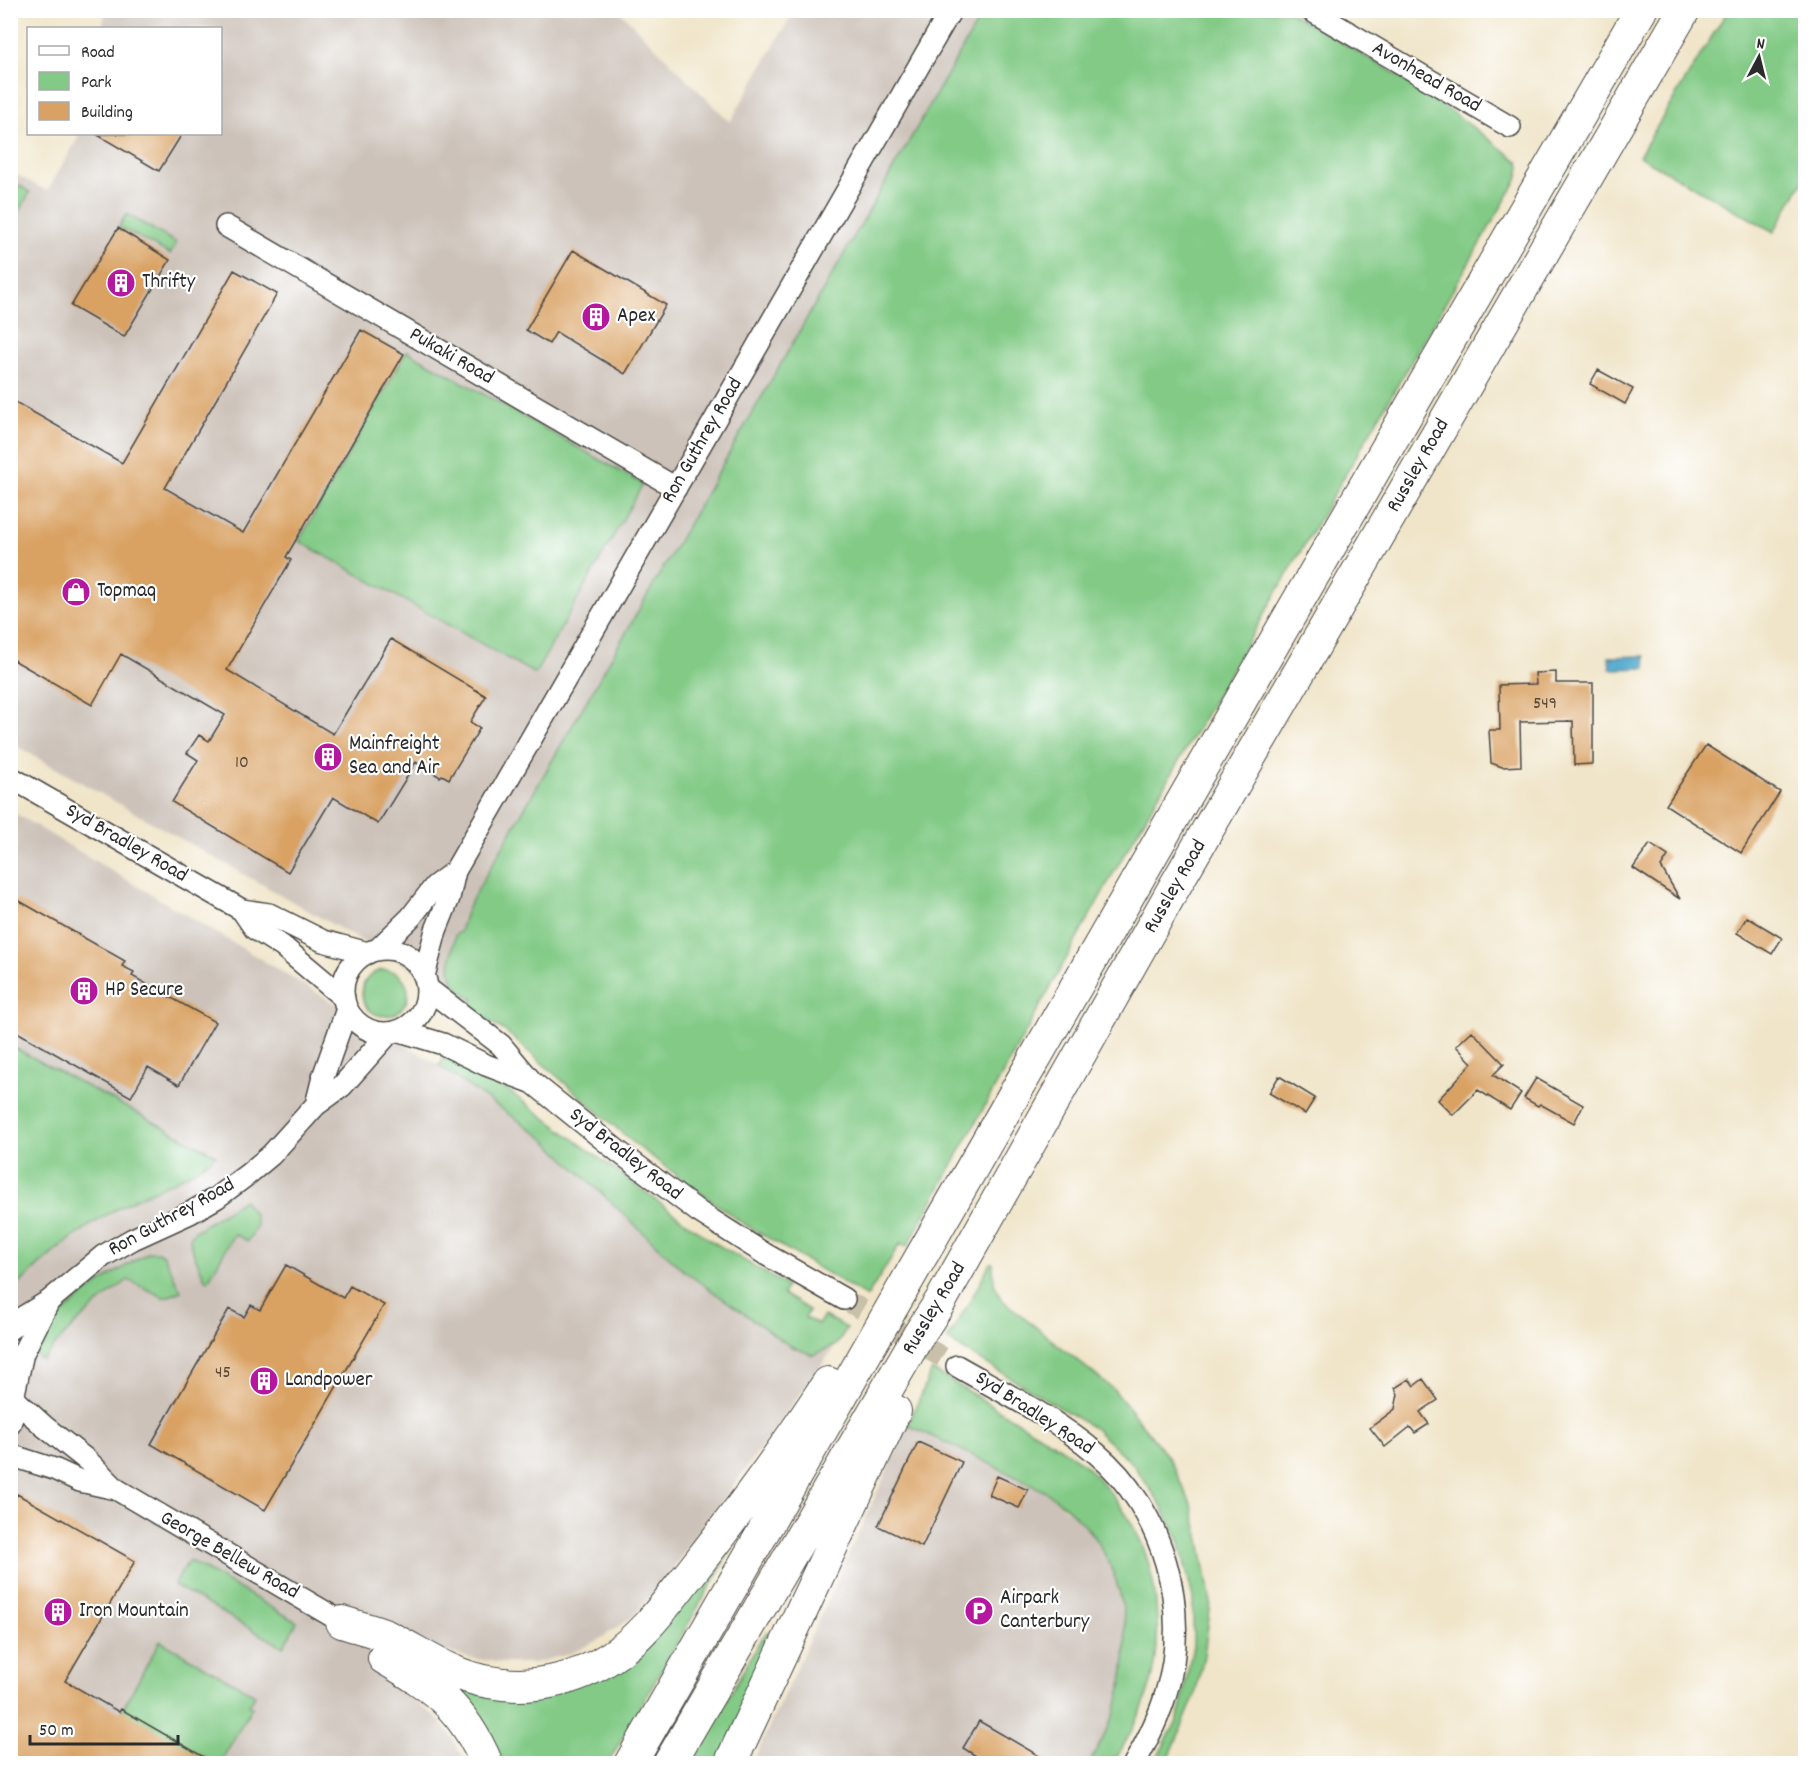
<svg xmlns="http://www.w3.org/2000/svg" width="1816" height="1774" viewBox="0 0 1816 1774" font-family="Dekko,sans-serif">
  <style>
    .industrial { fill: #ccc2b9 }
    .green { fill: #82ca86; stroke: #567a58; stroke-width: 1.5 }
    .water { fill: #4da7cb; stroke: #3c697b; stroke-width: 1.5 }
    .building { fill: #d9a264 }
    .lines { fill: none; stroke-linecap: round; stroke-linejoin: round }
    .minor-tunnel { stroke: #c9c0a9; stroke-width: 21; stroke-dasharray: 21 10; stroke-linecap: butt }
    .minor-casing { stroke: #494743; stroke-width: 24 }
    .highway-casing { stroke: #494743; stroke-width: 34 }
    .minor { stroke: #fff; stroke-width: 21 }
    .highway { stroke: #fff; stroke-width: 32 }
    .labels { text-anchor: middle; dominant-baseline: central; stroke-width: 4.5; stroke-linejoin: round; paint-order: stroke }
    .number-label { font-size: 18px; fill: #564939 }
    .street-label { font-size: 21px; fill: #2b2b2b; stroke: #fff }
    .poi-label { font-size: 21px; fill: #2b2b2b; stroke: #fff; text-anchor: start }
  </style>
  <rect width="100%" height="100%" fill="#fff"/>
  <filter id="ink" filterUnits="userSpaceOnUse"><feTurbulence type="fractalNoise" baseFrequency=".0167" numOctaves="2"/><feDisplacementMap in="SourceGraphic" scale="12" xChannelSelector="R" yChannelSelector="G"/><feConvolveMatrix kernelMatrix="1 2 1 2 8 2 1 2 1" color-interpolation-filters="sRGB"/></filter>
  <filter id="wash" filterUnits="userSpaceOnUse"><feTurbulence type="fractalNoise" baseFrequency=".008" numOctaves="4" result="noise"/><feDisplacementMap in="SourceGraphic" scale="24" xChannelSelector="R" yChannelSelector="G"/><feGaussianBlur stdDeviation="1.35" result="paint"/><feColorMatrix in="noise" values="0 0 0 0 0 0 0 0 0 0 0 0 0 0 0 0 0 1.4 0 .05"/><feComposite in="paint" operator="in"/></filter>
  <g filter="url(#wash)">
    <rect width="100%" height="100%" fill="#f0e5c9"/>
    <path class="industrial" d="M106,10l513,1 111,111 64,-111h468l247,141 -615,1089 -883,-498 -1,-572 37,20 30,-51 1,-6h142v-106h-118z
      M11,811l440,261 91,65 142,134 106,75 23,9 23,-10 -171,234 -34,39 -31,21 -30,15 -36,9h-30l-34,-5 -22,-6 -32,49 20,16 14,17 16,29 -455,1z
      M908,1425l67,31 72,38 36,29 23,31 11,33 10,46 -3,44 -11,40 -23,46 -338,1z"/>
    <path class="green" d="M1728,10l77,1v166l-31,55 -135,-76z
      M984,11h304l106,62 68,46 57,43 1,5 -3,13 -403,692 -207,375 -7,-3 -33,53 -126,-75 -105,-77 -131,-114 -36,-22 4,-10c-31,-17 -23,-34 -18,-64l5,-3 6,-20 8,-16z
      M11,181l19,11 -19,36z
      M126,214l51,29 -7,11 -51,-27z
      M407,351l236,133 -108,190 -236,-133z
      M362 993a23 23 0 1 1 46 0a23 23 0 1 1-46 0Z
      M11,1046l205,109c-23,20 -54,31 -81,44 -47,24 -88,55 -124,94z
      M445,1056l61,33 204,151 77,46 -4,8 26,16 -4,8 13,6 6,-8 23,12 -11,17 -23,10 -23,-9 -106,-75 -142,-134 -103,-71z
      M244,1200l10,14 3,11 -9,16 -14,-7 -26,47 -3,-2 -14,-32 -1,-10 5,-6z
      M149,1252h9l6,4 17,35 -14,6h-4l-35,-17c-34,25 -58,48 -86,80l-9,-8c25,-44 73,-75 116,-100z
      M990,1263h3l1,20 7,16 113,91 55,68 22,46 9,36 11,63 -7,52 -9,40 -28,68h-13l24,-44 15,-73v-48l-14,-58 -22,-41 -24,-35 -39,-36 -147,-88 27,-46z
      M932,1370c30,17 60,36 89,54 21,12 43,24 61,39 26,23 51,56 63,89 13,36 17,93 6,130 -7,28 -23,57 -38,81h-23c7,-15 18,-32 24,-48 26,-84 10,-172 -67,-222 -12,-7 -25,-13 -37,-19 -33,-17 -68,-33 -102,-49z
      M725,1542l7,6 -124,215h-113l-50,-84 117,11z
      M189,1560l108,62 -14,25 -109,-62z
      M767,1632l11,5 -60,126 -27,1 67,-120z
      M160,1641l95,54 -6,10 3,2 -32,56h-16l2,-5 -85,-46z"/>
    <path class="water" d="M1645,656l1,12 -36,1 -1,-12z"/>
    <g id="blocks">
      <path class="building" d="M96,134h86l-23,37z
        M118,228l52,32 -46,77 -53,-31z
        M573,250l93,55 -41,69 -69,-42 -7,12 -23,-14z
        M234,270l43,24 -112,194 78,45 118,-203 43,24 -118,203 5,3 -64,110 106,64 58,-95 95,57 -16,26 10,6 -31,51 -7,-4 -2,2 -24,-15 -38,62 -45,-27 -45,75 -116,-70 26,-42 -11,-7 12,-18 10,6 16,-26 -104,-61 -29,51 -82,-47v-259l112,64z
        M1598,370l35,19 -8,15 -35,-20z
        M1556,672v11h37v81l-19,1 -1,-44 -53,1 1,44 -19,1 -11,-4 -2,-33h11l-1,-45 37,-1 -1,-11z
        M1706,745l74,47 -39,61 -75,-48z
        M1650,844l18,12 -7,11 19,32 -47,-31z
        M16,899l109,62 -3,5 12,6 -2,4 83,46 -36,63 -31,-18 -17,30 -121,-69v-119z
        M1747,917l35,21 -10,16 -35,-21z
        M1472,1031l32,33 -11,11 28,18 -11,17 -32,-20 -25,25 -15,-15 34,-37 -16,-17z
        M1279,1076l36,22 -10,16 -36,-21z
        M1536,1078l47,27 -9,18 -34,-19 -2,2 -14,-8z
        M286,1265l57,33 7,-12 34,19 -119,205 -114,-66 78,-135 15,8 7,-12 9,5z
        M1409,1379l5,7 9,-7 15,21 -18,12 9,12 -14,9 -5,-6 -25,20 -15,-19 25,-19 3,-15 -3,-6z
        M918,1442l44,20 -40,85 -44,-21z
        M997,1476l31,14 -9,18 -30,-13z
        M17,1494l118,67 -70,120 54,31 2,-3 95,55h-206v-258z
        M979,1721l74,43h-64l-26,-16z"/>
    </g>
  </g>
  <g filter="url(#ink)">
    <use href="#blocks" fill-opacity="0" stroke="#494743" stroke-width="1.5"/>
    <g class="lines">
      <path class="minor-tunnel" d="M844,1299l113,67"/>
      <g class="minor-casing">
        <path id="minor" d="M1310,10l200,117
          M226,226l450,262
          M10,777l232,133 27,4 54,27 45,12
          M242,910l13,19 27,17 62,52
          M343 991a42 42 0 1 1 84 0a42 42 0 1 1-84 0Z
          M377,950l34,-33 24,-31 20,-15
          M424,976l12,-46 13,-32 6,-27 496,-861
          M427,988l74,57 31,37 87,70 80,60 66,42 79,45
          M400,1031l43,13 43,21 45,17
          M316,1105l7,-28 24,-68
          M49,1301l-26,52 -10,45 32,29 43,34 28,28 226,133
          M10,1329l13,-12 26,-16 54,-45 30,-17 57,-26 26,-15 31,-23 24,-20 45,-50 26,-19 47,-53
          M957,1366c47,27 98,52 139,87 67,56 96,157 70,240 -7,25 -19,48 -32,71
          M10,1392l4,19 -4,13
          M10,1455l44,14 26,12 36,8"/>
      </g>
      <g class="highway-casing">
        <path id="highway" d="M342,1622c15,5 30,8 44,14 34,16 64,40 103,46 42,8 87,-1 122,-25 33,-21 57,-56 81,-86 48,-61 94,-123 136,-188
          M384,1658c51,30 79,49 103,106
          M630,1764l568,-990 443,-764
          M669,1764l249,-428 22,-34 235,-416 509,-876
          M730,1764l165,-353"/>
      </g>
      <use href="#minor" class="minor"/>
      <use href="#highway" class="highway"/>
    </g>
  </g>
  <defs>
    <g id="building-disc" transform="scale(1.5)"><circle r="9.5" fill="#b5179e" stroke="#fff"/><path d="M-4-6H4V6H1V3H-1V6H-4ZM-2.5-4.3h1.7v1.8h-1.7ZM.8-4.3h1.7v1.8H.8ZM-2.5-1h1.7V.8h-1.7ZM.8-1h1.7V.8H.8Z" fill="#fff"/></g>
    <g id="shop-disc" transform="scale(1.5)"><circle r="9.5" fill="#b5179e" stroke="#fff"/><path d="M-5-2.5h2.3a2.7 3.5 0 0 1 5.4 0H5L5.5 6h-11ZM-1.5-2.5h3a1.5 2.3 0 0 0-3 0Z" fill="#fff"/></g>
    <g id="parking-disc" transform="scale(1.5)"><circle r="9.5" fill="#b5179e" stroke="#fff"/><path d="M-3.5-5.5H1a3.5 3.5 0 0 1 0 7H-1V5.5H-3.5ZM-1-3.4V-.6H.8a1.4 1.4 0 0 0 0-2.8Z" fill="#fff"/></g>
  </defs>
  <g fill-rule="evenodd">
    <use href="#building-disc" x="121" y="283"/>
    <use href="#building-disc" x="596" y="317"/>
    <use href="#shop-disc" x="76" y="592"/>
    <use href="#building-disc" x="328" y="757"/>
    <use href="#building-disc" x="84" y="991"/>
    <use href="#building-disc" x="264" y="1381"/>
    <use href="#parking-disc" x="979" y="1611"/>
    <use href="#building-disc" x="58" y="1612"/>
  </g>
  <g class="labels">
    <g class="number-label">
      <text x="1545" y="704">549</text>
      <text x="242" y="763">10</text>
      <text x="223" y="1373">45</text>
    </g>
    <g class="street-label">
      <text transform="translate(1426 78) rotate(30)">Avonhead Road</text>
      <text transform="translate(451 357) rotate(30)">Pukaki Road</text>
      <text transform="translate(703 441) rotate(-60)">Ron Guthrey Road</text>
      <text transform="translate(1419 466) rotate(-60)">Russley Road</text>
      <text transform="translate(126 844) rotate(30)">Syd Bradley Road</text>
      <text transform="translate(1176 887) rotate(-60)">Russley Road</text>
      <text transform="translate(625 1155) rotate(38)">Syd Bradley Road</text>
      <text transform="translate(172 1218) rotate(-29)">Ron Guthrey Road</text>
      <text transform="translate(935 1309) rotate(-59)">Russley Road</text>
      <text transform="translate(1034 1414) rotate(33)">Syd Bradley Road</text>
      <text transform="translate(229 1556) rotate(30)">George Bellew Road</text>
    </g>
    <g class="poi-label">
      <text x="142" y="283">Thrifty</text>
      <text x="617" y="317">Apex</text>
      <text x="97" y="592">Topmaq</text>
      <text x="349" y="745">Mainfreight<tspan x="349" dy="24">Sea and Air</tspan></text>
      <text x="105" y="991">HP Secure</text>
      <text x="285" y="1381">Landpower</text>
      <text x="1000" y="1599">Airpark<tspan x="1000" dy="24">Canterbury</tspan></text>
      <text x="79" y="1612">Iron Mountain</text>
    </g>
  </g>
  <rect width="1816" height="1774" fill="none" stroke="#fff" stroke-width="36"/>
  <rect x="27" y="27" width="195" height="108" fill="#ffffff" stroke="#aaaaaa" stroke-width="1.5"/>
  <rect x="39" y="46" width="30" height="9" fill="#ffffff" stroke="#aaaaaa" stroke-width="1.5"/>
  <text x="81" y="57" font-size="18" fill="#2b2b2b">Road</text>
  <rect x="39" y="72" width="30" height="18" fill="#82ca86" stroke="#aaaaaa" stroke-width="1.5"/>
  <text x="81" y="87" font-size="18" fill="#2b2b2b">Park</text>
  <rect x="39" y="102" width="30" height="18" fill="#d9a264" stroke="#aaaaaa" stroke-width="1.5"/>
  <text x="81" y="117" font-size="18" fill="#2b2b2b">Building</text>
  <g transform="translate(1759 57) rotate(7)" stroke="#ffffff" stroke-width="4.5" paint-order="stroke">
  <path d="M0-4.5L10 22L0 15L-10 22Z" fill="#2b2b2b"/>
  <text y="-9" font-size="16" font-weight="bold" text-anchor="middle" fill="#2b2b2b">N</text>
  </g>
  <path d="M30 1735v9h148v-9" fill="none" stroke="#2b2b2b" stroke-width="3"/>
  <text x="39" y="1735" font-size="18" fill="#2b2b2b" stroke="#ffffff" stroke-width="4.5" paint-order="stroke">50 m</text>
</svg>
